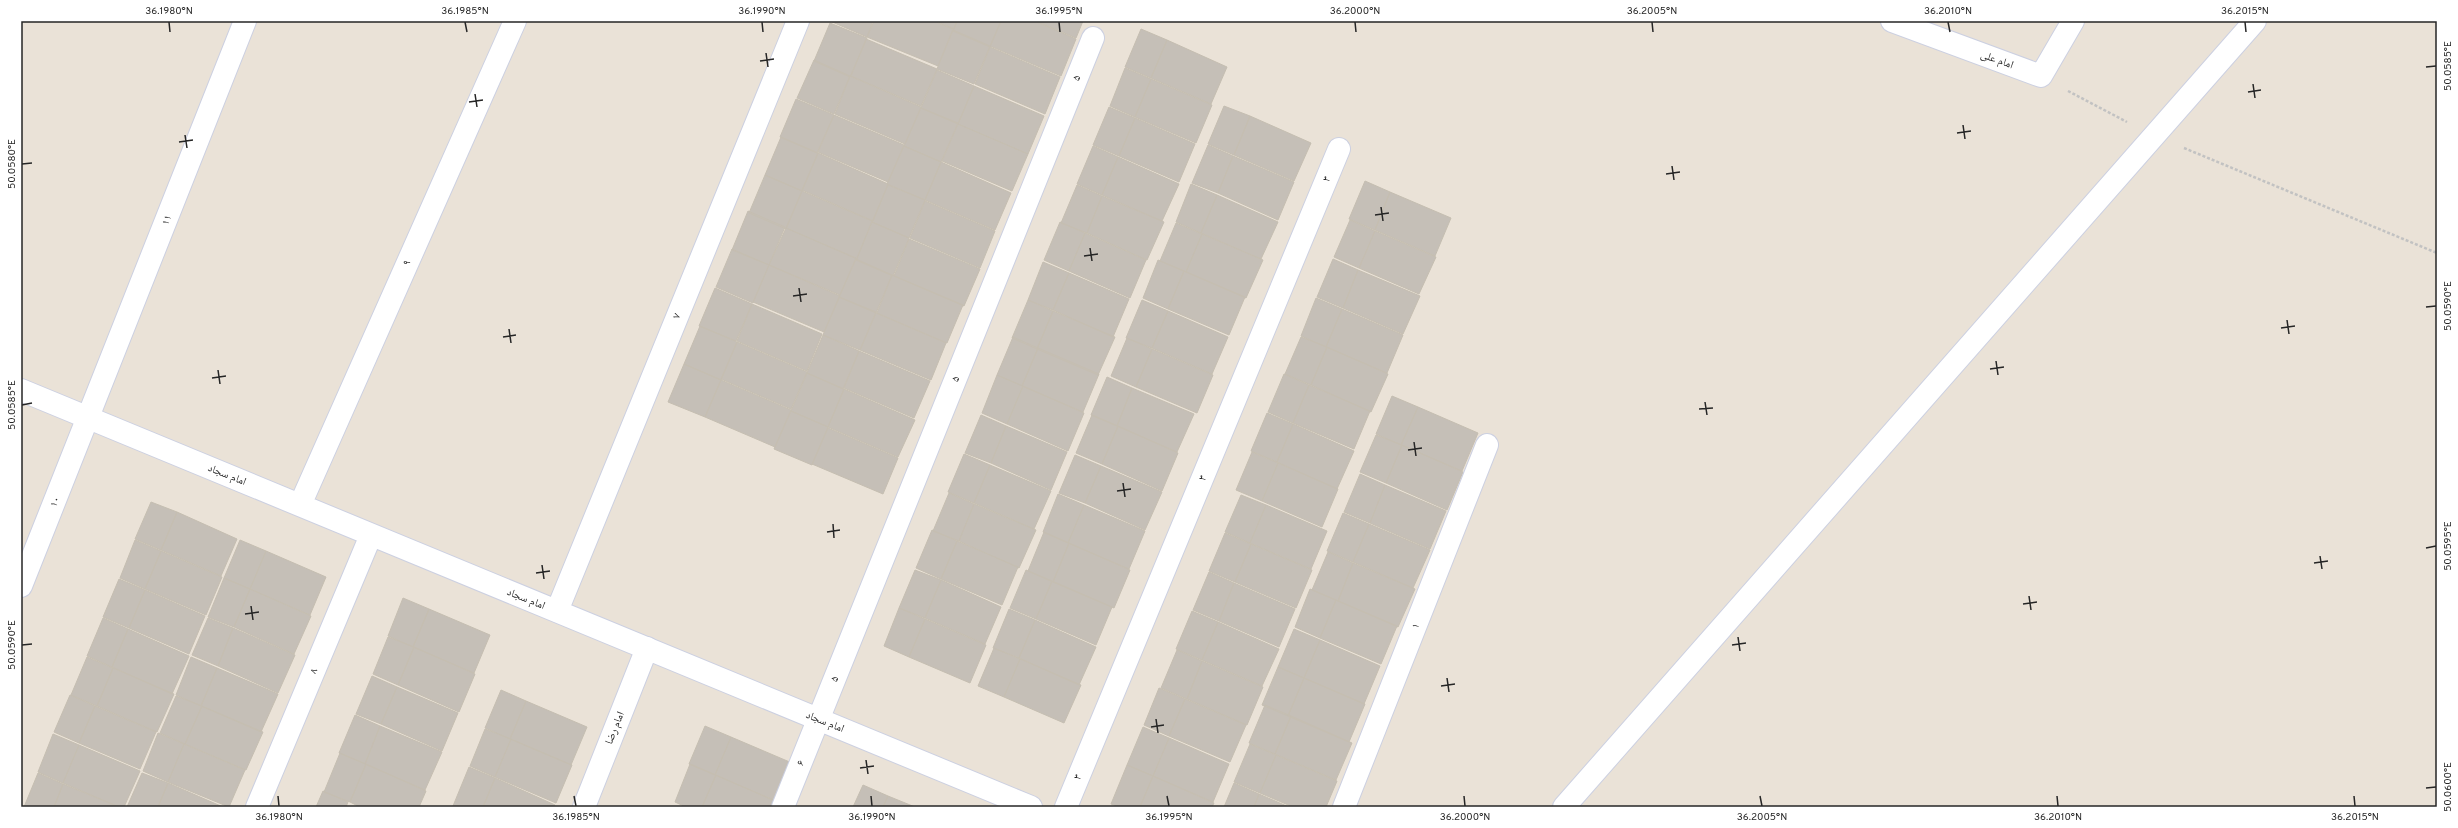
<svg xmlns="http://www.w3.org/2000/svg" width="2458" height="828" viewBox="0 0 2458 828" font-family="Overpass,'Noto Naskh Arabic',sans-serif">
  <style>
    .building { fill: #c5bfb7; stroke: #c5beb1 }
    .lines { fill: none; stroke-linecap: round; stroke-linejoin: round }
    .street-casing { stroke: #ccd0e1; stroke-width: 24 }
    .secondary-casing { stroke: #ccd0e1; stroke-width: 24 }
    .path { stroke: #c2c2c2; stroke-width: 2.5; stroke-dasharray: 3 2; stroke-linecap: butt }
    .street { stroke: #fff; stroke-width: 22 }
    .secondary { stroke: #fff; stroke-width: 22 }
    .ticks { fill: none; stroke: #262626; stroke-width: 1.5 }
    .labels { text-anchor: middle; dominant-baseline: central; stroke-width: 4; stroke-linejoin: round; paint-order: stroke }
    .street-label { font-size: 11px; fill: #262626; stroke: #fff }
    .neatline { fill: none; stroke: #262626; stroke-width: 1.5 }
    .ticks-label { font-size: 10px; text-anchor: middle; fill: #262626 }
  </style>
  <rect width="100%" height="100%" fill="#eae2d7"/>
  <path class="building" d="M830,21h43l-6,16z
    M874,21h60l19,8 -15,37 -71,-29z
    M936,21h21l-3,8z
    M957,21h44l-11,26 -37,-16z
    M1001,21h34l41,18 -15,37 -71,-30z
    M1036,21h47l-7,17z
    M830,23l37,15 -17,39 -36,-16z
    M1141,29l26,11 -16,38 -26,-11z
    M953,30l37,16 -16,38 -37,-15z
    M866,39l71,30 -16,37 -70,-30z
    M1167,40l60,27 -16,37 -60,-26z
    M990,47l70,30 -15,37 -70,-30z
    M814,60l36,16 -16,38 -37,-16z
    M1125,68l26,11 -16,38 -25,-11z
    M937,70l37,16 -16,38 -37,-16z
    M850,76l71,31 -16,37 -70,-30z
    M1151,79l61,26 -16,38 -61,-26z
    M974,86l70,30 -16,38 -70,-30z
    M796,99l38,16 -17,38 -37,-16z
    M1224,106l26,10 -16,39 -26,-11z
    M1109,107l26,11 -16,38 -26,-11z
    M921,108l37,15 -17,39 -37,-16z
    M834,115l70,30 -16,37 -70,-30z
    M1250,116l61,27 -17,38 -60,-26z
    M1135,118l60,26 -16,38 -60,-26z
    M958,124l70,30 -16,37 -70,-30z
    M781,137l37,16 -16,38 -37,-16z
    M1208,145l25,11 -15,37 -26,-10z
    M904,146l37,16 -16,38 -38,-16z
    M1093,146l25,11 -16,38 -25,-11z
    M818,153l70,31 -15,37 -71,-31z
    M1233,156l61,26 -16,38 -60,-27z
    M1118,157l61,27 -17,37 -60,-26z
    M941,162l70,31 -16,37 -70,-30z
    M765,175l37,16 -16,38 -37,-16z
    M1365,181l25,11 -15,38 -26,-11z
    M1191,184l26,11 -16,38 -25,-11z
    M888,185l37,15 -16,38 -37,-16z
    M1077,185l25,11 -15,37 -26,-10z
    M802,191l70,30 -15,38 -71,-31z
    M1390,192l61,26 -16,38 -60,-26z
    M1217,195l61,27 -17,37 -60,-26z
    M1102,196l62,26 -17,38 -60,-27z
    M925,201l70,30 -15,37 -70,-30z
    M748,211l37,16 -16,38 -37,-15z
    M1350,220l25,11 -16,37 -25,-11z
    M872,222l37,16 -16,38 -37,-16z
    M1060,222l25,11 -16,38 -25,-11z
    M1176,223l26,11 -16,38 -26,-11z
    M786,228l70,30 -16,37 -71,-30z
    M1375,231l61,26 -17,37 -60,-26z
    M1085,233l61,27 -16,38 -61,-27z
    M1202,234l61,26 -17,38 -60,-26z
    M909,239l71,30 -16,37 -70,-30z
    M732,249l37,16 -16,38 -37,-16z
    M856,259l36,16 -16,38 -37,-16z
    M1333,259l25,11 -15,38 -26,-11z
    M1158,260l26,11 -16,38 -25,-11z
    M1043,262l26,11 -16,37 -25,-10z
    M769,265l71,31 -16,36 -71,-30z
    M1358,270l62,26 -17,38 -60,-26z
    M1184,271l61,26 -16,38 -61,-26z
    M1069,273l60,26 -16,38 -60,-27z
    M892,275l71,30 -16,38 -70,-30z
    M715,288l37,16 -16,37 -37,-15z
    M839,297l37,15 -16,38 -37,-15z
    M1316,298l26,11 -16,38 -25,-11z
    M1028,300l25,11 -16,38 -25,-11z
    M1142,300l26,11 -16,37 -26,-10z
    M752,304l70,30 -15,37 -70,-30z
    M1342,309l61,26 -16,38 -61,-26z
    M1053,311l62,26 -17,38 -61,-26z
    M1168,311l60,26 -16,37 -60,-26z
    M876,313l70,30 -15,37 -71,-30z
    M700,326l37,16 -16,38 -37,-16z
    M823,335l36,16 -16,38 -36,-16z
    M1013,337l25,11 -16,38 -25,-11z
    M1301,337l26,10 -16,38 -26,-11z
    M1127,338l25,11 -16,38 -25,-11z
    M737,342l70,30 -16,37 -70,-30z
    M1327,347l61,27 -17,38 -60,-27z
    M1038,348l61,26 -16,38 -61,-26z
    M1152,349l61,26 -16,38 -61,-26z
    M859,351l71,30 -16,37 -70,-30z
    M684,364l37,16 -16,37 -37,-15z
    M807,373l37,16 -16,38 -37,-16z
    M1284,374l25,11 -16,38 -25,-11z
    M997,375l26,11 -16,38 -25,-11z
    M1107,377l25,11 -15,38 -26,-11z
    M721,380l70,30 -16,37 -70,-30z
    M1309,385l61,26 -16,38 -61,-26z
    M1023,386l61,27 -16,38 -61,-27z
    M1132,388l62,26 -17,38 -60,-26z
    M844,389l71,31 -17,37 -70,-30z
    M1392,396l26,11 -17,38 -25,-11z
    M1418,407l60,26 -16,38 -61,-26z
    M791,411l37,16 -16,38 -38,-16z
    M1267,413l26,11 -16,38 -26,-11z
    M981,415l25,11 -15,37 -26,-10z
    M1092,415l26,11 -16,38 -26,-11z
    M1293,424l61,27 -17,38 -60,-27z
    M1006,426l61,26 -16,38 -60,-27z
    M1118,426l60,27 -16,38 -60,-27z
    M828,428l70,30 -15,36 -71,-30z
    M1376,435l26,10 -16,38 -26,-11z
    M1402,445l61,27 -16,38 -61,-27z
    M1252,452l26,11 -16,38 -26,-11z
    M964,454l26,11 -16,38 -26,-11z
    M1075,455l26,11 -16,37 -26,-10z
    M1278,463l60,26 -16,38 -60,-26z
    M990,465l61,26 -17,38 -60,-26z
    M1101,466l61,26 -17,38 -60,-27z
    M1360,474l25,11 -15,38 -26,-11z
    M1385,485l61,26 -16,38 -60,-26z
    M949,493l25,11 -15,37 -26,-10z
    M1058,494l26,11 -16,38 -25,-11z
    M1241,495l25,10 -16,38 -25,-11z
    M151,502l26,10 -16,38 -26,-11z
    M974,504l62,26 -17,38 -60,-27z
    M1084,505l61,26 -16,38 -61,-26z
    M1266,505l61,26 -16,38 -61,-26z
    M177,512l60,27 -16,37 -60,-26z
    M1343,513l26,11 -16,38 -26,-11z
    M1369,524l61,26 -17,38 -60,-26z
    M932,530l25,11 -16,38 -25,-11z
    M1044,532l25,11 -16,39 -25,-11z
    M1225,533l26,11 -16,38 -26,-11z
    M135,540l26,11 -16,38 -25,-11z
    M240,540l26,11 -16,38 -26,-11z
    M957,541l61,26 -16,38 -61,-26z
    M1069,543l61,27 -16,38 -61,-26z
    M1251,544l61,26 -16,38 -61,-26z
    M161,551l61,26 -16,38 -61,-26z
    M266,551l60,26 -16,38 -60,-26z
    M1328,552l25,11 -15,38 -26,-11z
    M1353,563l62,26 -17,38 -60,-26z
    M915,570l26,10 -16,38 -26,-10z
    M1026,570l26,11 -16,38 -26,-11z
    M1209,572l25,11 -15,38 -26,-11z
    M224,578l26,11 -16,38 -26,-10z
    M119,579l26,11 -16,38 -26,-11z
    M941,580l60,27 -16,37 -60,-26z
    M1052,581l60,26 -16,38 -60,-26z
    M1234,583l61,26 -16,38 -60,-26z
    M250,589l61,27 -17,38 -60,-27z
    M1310,589l26,11 -16,38 -25,-11z
    M145,590l60,26 -16,38 -60,-26z
    M403,598l26,11 -16,38 -25,-11z
    M1336,600l61,26 -16,38 -61,-26z
    M899,608l26,11 -16,38 -25,-11z
    M429,609l61,26 -16,38 -61,-26z
    M1009,609l26,11 -16,38 -26,-10z
    M1192,611l26,11 -16,38 -26,-11z
    M103,618l25,11 -16,38 -25,-11z
    M208,618l25,10 -15,38 -26,-11z
    M925,619l61,26 -16,38 -61,-26z
    M1035,620l61,27 -17,38 -60,-27z
    M1218,622l61,27 -17,37 -60,-26z
    M233,628l62,27 -17,38 -60,-27z
    M128,629l61,27 -17,38 -60,-27z
    M1294,629l26,11 -16,38 -26,-11z
    M388,637l26,10 -16,38 -25,-11z
    M1320,640l60,26 -16,38 -60,-26z
    M414,647l61,27 -16,38 -61,-27z
    M994,648l26,11 -16,38 -26,-11z
    M1177,650l25,11 -15,38 -26,-11z
    M87,657l26,11 -16,38 -26,-11z
    M191,657l26,11 -16,38 -25,-11z
    M1020,659l61,26 -17,38 -60,-26z
    M1202,661l61,26 -16,38 -60,-26z
    M1278,667l26,11 -16,38 -26,-11z
    M113,668l61,26 -17,38 -60,-26z
    M217,668l61,26 -17,38 -60,-26z
    M372,676l25,11 -16,37 -25,-10z
    M1304,678l61,26 -16,38 -61,-26z
    M397,687l61,26 -16,38 -61,-27z
    M1159,688l26,11 -16,37 -25,-11z
    M501,690l25,11 -16,38 -25,-11z
    M70,695l25,11 -16,37 -25,-11z
    M176,696l26,10 -17,38 -25,-11z
    M1185,699l61,26 -16,37 -61,-26z
    M526,701l61,26 -16,38 -61,-26z
    M1265,705l26,11 -16,38 -26,-11z
    M95,706l61,26 -16,37 -61,-26z
    M202,706l61,26 -17,38 -61,-26z
    M355,715l25,11 -15,38 -26,-11z
    M1291,716l61,27 -16,37 -61,-26z
    M380,726l62,26 -17,38 -60,-26z
    M705,726l26,11 -16,38 -26,-11z
    M1143,727l26,11 -16,38 -26,-11z
    M485,729l26,10 -16,38 -25,-11z
    M158,733l26,11 -16,38 -25,-11z
    M53,734l26,11 -16,38 -25,-11z
    M731,737l61,26 -16,38 -61,-26z
    M1169,738l60,26 -16,38 -60,-26z
    M511,739l61,26 -16,38 -61,-26z
    M184,744l61,26 -16,37 -61,-25z
    M1250,744l26,11 -16,38 -26,-11z
    M79,745l61,26 -16,36h-5l-56,-24z
    M340,753l26,11 -16,38 -26,-10z
    M1276,755l61,26 -11,26h-33l-33,-14z
    M366,764l60,27 -7,16h-59l-10,-5z
    M690,764l26,11 -14,32h-16l-11,-5z
    M1127,765l26,11 -13,31h-20l-9,-3z
    M469,767l26,11 -12,29 -30,-1z
    M38,773l25,11 -9,23h-30z
    M142,773l26,10 -10,24h-31z
    M716,775l61,27 -3,5h-72z
    M1153,776l61,27 -2,4h-72z
    M495,778l60,27 -1,2h-71z
    M168,783l55,24h-65z
    M1234,783l25,11 -5,13h-30z
    M63,784l56,23h-65z
    M863,785l25,11 -5,11h-30z
    M323,791l25,11 -2,5h-30z
    M1259,794l30,13h-35z
    M888,796l27,11h-32z"/>
  <g class="lines">
    <g class="street-casing">
      <path id="street" d="M21,390l1010,417
        M300,505l215,-484
        M21,586l224,-565
        M557,611l241,-590
        M257,807l114,-272
        M783,807l310,-769
        M1066,807l273,-658
        M1344,807l143,-362
        M1564,807l691,-786"/>
    </g>
    <g class="secondary-casing">
      <path id="secondary" d="M1892,21l149,55 32,-55
        M584,807l63,-159"/>
    </g>
    <path class="path" d="M2068,91l59,31
      M2184,148l253,105"/>
    <use href="#street" class="street"/>
    <use href="#secondary" class="secondary"/>
  </g>
  <path class="ticks" d="M169,22l1,10M465,22l2,10M762,22l1,10M1059,22l1,10M1355,22l1,10M1652,22l1,10M1948,22l2,10M2245,22l1,10M766,53l2,14M760,61l14,-2M2426,67l10,-1M2253,84l2,14M2248,92l13,-2M475,94l2,13M469,102l14,-2M1963,125l2,14M1957,133l14,-2M185,135l2,13M179,142l14,-2M22,164l10,-1M1672,166l2,14M1666,174l14,-2M1381,207l2,14M1375,215l14,-2M1090,248l2,13M1084,256l14,-2M799,288l2,14M793,296l14,-2M2426,307l10,-1M2287,320l2,14M2281,328l14,-2M509,329l2,14M503,337l13,-2M1996,361l2,14M1990,369l14,-2M218,370l2,14M212,378l14,-2M1705,402l2,13M22,405l10,-2M1699,409l14,-1M1414,442l2,14M1408,450l14,-2M1123,483l2,14M1117,491l14,-2M833,524l1,14M827,532l13,-2M2426,548l10,-2M2320,556l2,13M2314,563l14,-2M542,565l2,14M536,573l14,-2M2029,596l2,14M2023,604l14,-2M251,606l2,14M245,614l14,-2M1738,637l2,14M22,645l10,-1M1732,645l14,-2M1447,678l2,14M1441,686l14,-2M1156,719l2,14M1151,727l13,-2M866,760l2,14M860,768l14,-2M2426,788l10,-1M278,796l1,10M574,796l2,10M871,796l1,10M1167,796l2,10M1464,796l1,10M1760,796l2,10M2057,796l1,10M2354,796l1,10"/>
  <g class="labels">
    <g class="street-label">
      <text transform="translate(1997 60) rotate(20)">امام علی</text>
      <text transform="translate(1077 78) rotate(-68)">۵</text>
      <text transform="translate(1327 179) rotate(-67)">۳</text>
      <text transform="translate(167 220) rotate(-69)">۱۱</text>
      <text transform="translate(407 263) rotate(-66)">۹</text>
      <text transform="translate(677 316) rotate(-68)">۷</text>
      <text transform="translate(956 379) rotate(-68)">۵</text>
      <text transform="translate(227 475) rotate(22)">امام سجاد</text>
      <text transform="translate(1203 478) rotate(-67)">۳</text>
      <text transform="translate(55 502) rotate(-68)">۱۰</text>
      <text transform="translate(526 599) rotate(22)">امام سجاد</text>
      <text transform="translate(1416 626) rotate(-68)">۱</text>
      <text transform="translate(314 671) rotate(-67)">۸</text>
      <text transform="translate(835 679) rotate(-68)">۵</text>
      <text transform="translate(825 722) rotate(22)">امام سجاد</text>
      <text transform="translate(615 728) rotate(-68)">امام رضا</text>
      <text transform="translate(801 763) rotate(-68)">۶</text>
      <text transform="translate(1078 777) rotate(-67)">۳</text>
    </g>
  </g>
  <rect width="2458" height="828" fill="none" stroke="#ffffff" stroke-width="44"/>
  <rect x="22" y="22" width="2414" height="784" class="neatline"/>
  <g class="ticks-label">
    <text x="169" y="14">36.1980°N</text>
    <text x="465" y="14">36.1985°N</text>
    <text x="762" y="14">36.1990°N</text>
    <text x="1059" y="14">36.1995°N</text>
    <text x="1355" y="14">36.2000°N</text>
    <text x="1652" y="14">36.2005°N</text>
    <text x="1948" y="14">36.2010°N</text>
    <text x="2245" y="14">36.2015°N</text>
    <text transform="translate(2447 66) rotate(-90)" y="4">50.0585°E</text>
    <text transform="translate(11 164) rotate(-90)" y="4">50.0580°E</text>
    <text transform="translate(2447 306) rotate(-90)" y="4">50.0590°E</text>
    <text transform="translate(11 405) rotate(-90)" y="4">50.0585°E</text>
    <text transform="translate(2447 546) rotate(-90)" y="4">50.0595°E</text>
    <text transform="translate(11 645) rotate(-90)" y="4">50.0590°E</text>
    <text transform="translate(2447 787) rotate(-90)" y="4">50.0600°E</text>
    <text x="279" y="820">36.1980°N</text>
    <text x="576" y="820">36.1985°N</text>
    <text x="872" y="820">36.1990°N</text>
    <text x="1169" y="820">36.1995°N</text>
    <text x="1465" y="820">36.2000°N</text>
    <text x="1762" y="820">36.2005°N</text>
    <text x="2058" y="820">36.2010°N</text>
    <text x="2355" y="820">36.2015°N</text>
  </g>
</svg>
